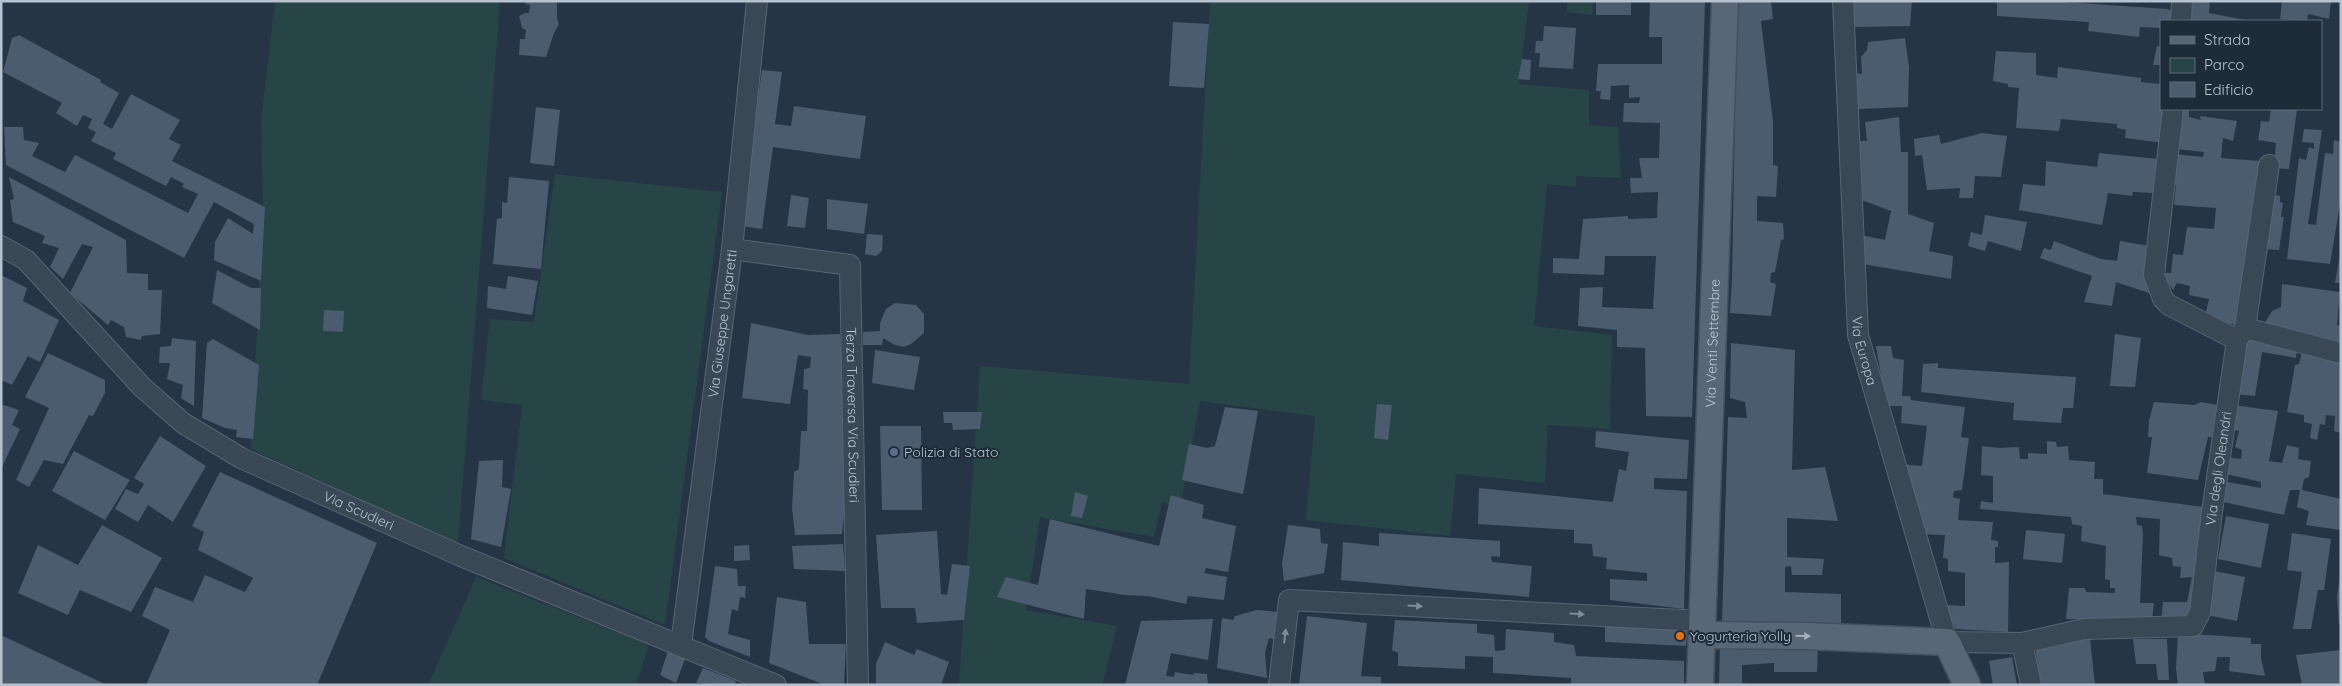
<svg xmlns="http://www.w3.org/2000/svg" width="2342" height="686" viewBox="0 0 2342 686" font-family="Quicksand,sans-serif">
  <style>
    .green { fill: #274546 }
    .building { fill: #4c5c6f }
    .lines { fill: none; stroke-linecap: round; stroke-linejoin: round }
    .minor-casing { stroke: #596572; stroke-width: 22 }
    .major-casing { stroke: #44505e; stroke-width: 29 }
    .minor { stroke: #3a4755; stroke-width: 20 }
    .major { stroke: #586675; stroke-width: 26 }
    .oneway { fill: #7f8b98 }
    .oneway2 { fill: #a5b0bc }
    .service-dot { fill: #5c6f8a; stroke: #1e2c3a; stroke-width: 2 }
    .food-dot { fill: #e8710a; stroke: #1e2c3a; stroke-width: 2 }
    .labels { text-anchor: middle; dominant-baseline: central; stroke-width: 4; stroke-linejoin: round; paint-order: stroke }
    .street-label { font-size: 14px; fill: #b8c2ce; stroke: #1e2c3a }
    .poi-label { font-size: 14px; fill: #b8c2ce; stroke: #1e2c3a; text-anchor: start }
  </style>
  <rect width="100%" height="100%" fill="#253546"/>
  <path class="green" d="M275,1h225l-42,543 -207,-95 12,-242 -2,-86z
    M1210,1h319l-10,83 70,6v35l29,2 3,51 -45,-2v11l-29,-3 -13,142 78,9 -2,94 -62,-4 -3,58 -89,-9 -6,62 -144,-16 9,-104 -115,-15 -20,108 -18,-7 -8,35 -114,-20 -14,93 91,16 -15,59h-143l21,-319 209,18z
    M1567,1h26l-1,14 -25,-3z
    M555,174l167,18 -57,433 -161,-67 18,-153 -41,-5 9,-81 44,3z
    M476,577l173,68 -13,40h-208z"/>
  <path class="building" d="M526,1h31v17l2,6 -5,9 -8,24 -27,-2 1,-16h5l1,-9 -4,-2 -3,-12 6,-3h4l1,-8 -5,-1z
    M1596,1h35v14h-35z
    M1650,1h55l-13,416 -46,-1 -1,-68 -28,-1v-17l-39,-4 2,-38 23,-1 -1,20 51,2 3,-53h-51l-1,19 -51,-2v-15l26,1 4,-40 45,-3v3l29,-1 1,-26 -27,1 -1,-15h12l-3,-20h20l1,-35 -37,-1 1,-19h15l1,-6 -11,1v-13l-18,1 -1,14 -10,-1 1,-8h-5l2,-27h64v-27h-13z
    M1737,1h34l2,18 -12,2 12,101v43l5,1 -2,31 -19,-1v25l26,2 1,16 -3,1 -6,32 -4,1 -1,9 6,2 -5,32 -41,-3 2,-34z
    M1854,1h58l-2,25 -56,1z
    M1997,1h52l119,8 9,6 -1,6h-15v7l-21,-1 -1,10 -51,-6 1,-9 -92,-6z
    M2189,1h21l-1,12 36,7v1h-60z
    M2282,1h49l-2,18 -21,-5 -1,7 -27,-2z
    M1173,22l36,2 -5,64 -35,-2z
    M1544,26l32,2 -3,41 -34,-2 1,-14h-5l1,-12h7z
    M19,35l82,45 -1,2 19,11 -16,31 9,5 19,-35 49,26 -11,19 12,6 -9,16 93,46 -4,74 -47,-21 1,-18 13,-24 25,16 1,-10 -40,-22 -30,56 -178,-93 -2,-38h19l1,13 15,3 -7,13 33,16 10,-17 113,58 10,-19 -16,-7 2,-3 -13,-7 -5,9 -53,-27 3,-6 -25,-12 5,-9 -8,-4 4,-9 -9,-4 -6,11 -21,-13 6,-10 -59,-31 9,-34z
    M1905,38l4,29 -1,40 -50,2 -2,-36 6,1 -1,-17 6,-7 1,-8z
    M2157,46l4,1v18h-8z
    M1996,51l40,2v22l21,3 1,-11 83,11v4l20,2v25h6l-3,34 -39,-5 1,-8 -9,-2v-4l-56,-5 -2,12 -43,-3 3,-40 -11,-1v-3l-15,-3z
    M1522,59l9,1 -1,20 -12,-1z
    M762,70l20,2 -7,52 16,2 3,-20 72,10 -6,43 -87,-12 -11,82 -21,-3z
    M536,107l24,3 -6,56 -24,-3z
    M2178,109h11v8l12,3 -1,-4 37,5 -4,20 -10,-3 -2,20 38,3 2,35 -22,129 -16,-2 -18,-7 4,-17 -20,-4 1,-9 -13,-3 -4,7 -11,-17h9l2,-19 10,1 4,-28 27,2 2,-21 -42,-3 2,-20 -5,-2 3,-29 29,3 1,-5 -28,-3z
    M2271,109h26l-8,60 -15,-1 2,-25 -18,-3 3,-19 8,1z
    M1899,117l2,35h7v62l26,9 -5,28 24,5 -2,23 -88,-15 -2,-29 24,5 6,-29 -32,-12 -2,-58h10l-2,-19z
    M2304,129l18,1 -14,94 8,1 9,-72 8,1 1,-14 7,2v56l-11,66 -43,-5 12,-101 7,2 3,-13 5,2v-6l-12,-1z
    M1982,133l25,3 -6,41 -26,-1 -2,22h-14l1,-10 -33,2 -5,-35 -7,1 -1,-17 25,-4 2,9z
    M2099,153l60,6 -5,34 -21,-1 -1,4 -24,-3 -6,32 -83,-15 4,-26 22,2 1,-25 51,6z
    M9,177l117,63 1,33 21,1v16h14l-2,44 -18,2 -1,4 -15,-3 -2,-10 -13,-7 -3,5 -38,-32 23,-46 -11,-3 -19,35 -13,-12 9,-19 -17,-5 3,-7 -32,-14 -3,-22 4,-1z
    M509,177l40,4 -8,88 -48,-5 4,-45 5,-1v-16l5,1z
    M2270,194l10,2v6l3,1 -2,14h3l-5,33 -16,-1z
    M791,195l18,3 -4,30 -18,-2z
    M827,199l41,5 -4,30 -37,-5z
    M1985,215l42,7 -6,29 -33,-10 -3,10 -17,-5 3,-14 11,3z
    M867,234l16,1 -1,16 -6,5 -11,-2z
    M2054,241l47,18 16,2 3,-20 29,5v47l-33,-11 -4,24 -28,-4 8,-26 -52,-18 4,-10 7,2z
    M2340,255h1v28h-6z
    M217,270l34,18h10l-1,42 -48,-27z
    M1,275l26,13 -4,13 36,19 -19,42 -12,-6 -16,29 -11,-5z
    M508,276l30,5 -6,34 -45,-7 1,-22 18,3z
    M2282,284l58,8 -3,33 4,1v19l-78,-19 9,-15 9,-4z
    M895,303l21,2 8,9v19l-13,11 -7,3 -9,-2 -12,-7 -1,7h-19v-13l17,-1v-8l6,-14z
    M324,310l20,1 -1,21 -20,-1z
    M751,323l57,12 32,-1 6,95 -1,76 -3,29 -47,1 -3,-27 2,-36 5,-3 2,-38h6l1,-41 -5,-1 1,-20 6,-1 1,-11 -13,-2 -8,49 -48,-6z
    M2115,334l26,4 -6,49 -25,-1z
    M2246,335l51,10 -1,13 -34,-6 -7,44 -20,-2z
    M172,338l24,3 -2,65 -13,-8 2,-13 -16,-6 3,-16h-11l1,-16 11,-1z
    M213,339l46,26 -6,74 -17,-2 1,-7 -12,-2 -23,-10 5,-75z
    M1731,343l64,7 -3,120 33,-3 13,54 -51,-3v39l37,2 -2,16h-30l-1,-9 -6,1v25l56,2v33l-119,-4 6,-206 19,1 -2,-16 -15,-4z
    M1876,346h15l2,12 11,2 -2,36h8l1,4 54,7 -4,30 8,1 -7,52 -8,1 -1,6 7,2 -2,21 35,2 -2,18 7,1v6h-3v16l14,-1 -1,70 -53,-3 -9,-24 19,1v-33l-17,-2v-12l-5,-1 2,-23 -29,-1 -18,-70 24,2 5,-40 -26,-3 1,-17h-16z
    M875,350l45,7 -6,33 -42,-7z
    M2302,352l39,5v76l-7,-2 1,-15 -9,-1 -1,10 -5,-1 -3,16 -7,-2 2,-14 -8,-2v-7l-17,-3 8,-47 4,-1z
    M48,353l57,27v13l-12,23 -4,-1 -26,49 -19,-4 -15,27 -13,-7 33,-72 -24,-11z
    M1938,363v5l138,9 -3,31h-10l-2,15 -48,-3 1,-17 -93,-11 2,-28z
    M2154,402l40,3 7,-3 16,3 -5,32h-4l-10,43 -51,-7 5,-36h-4l1,-17z
    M1,404l18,6 -7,15 8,4 -19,40z
    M1377,404l15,1 -4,35 -14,-2z
    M2233,405l45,6 -9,50 13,2 5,-18 12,3 -1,11 13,2 -2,16 -5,2 -2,11 39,9v31l-35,-5 3,-14 -12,-4 3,-17h-10l-6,25 -65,-14 3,-20 39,7v-6l-39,-9 4,-16 15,2 1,-9 -7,-3 4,-16 -10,-2z
    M1225,407l33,4 -15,83 -61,-14 7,-36 18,4 8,-2z
    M943,412h39l-2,17 -27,1 -1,-7h-8z
    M880,426h41l1,84h-40z
    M1596,431l93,9 -2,39 -33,-1v11l33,2 -3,118 -74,-9v-21l37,2v-8l-41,-4 1,-11 -14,-2 -1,-12 -18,-1v-13l-96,-6 1,-36 134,14 6,-33 7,2 3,-19 -34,-5z
    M160,436l46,30 -33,56 -25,-17 -10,17 -23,-13 11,-20 12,5 6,-10 -10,-6z
    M2047,441l9,1 1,5 11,-1 1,14 26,2 -1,17h9v15l101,13 -11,105 -9,5 -23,5 2,-20h24l5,-25 -12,1 1,-11 -8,-1 -1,-8 -13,-3 1,-36 -24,-2 1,8 5,1 1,8 -3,69h14l-2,17 -86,-1 3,-31h16l1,4 29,1v-5h-5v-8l-5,-1 1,-33 -25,-5 1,-15 -10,-2 -1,-7 -91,-8 1,-8 12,2v-27l-12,-1 1,-29 17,2 20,-1 1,12h8v-6l19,1z
    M74,451l56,29 -25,40 -53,-29z
    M503,460l-1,27 9,2 -10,58 -30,-8 8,-78z
    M220,472l157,71 -60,142h-171l24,-55 -28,-14 13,-29 38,15 12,-27 40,17 8,-14 -55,-28 6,-18 -12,-6z
    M1075,492l13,4 -6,22 -11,-2z
    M1171,495l33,10 -2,13 34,8 -8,46 -22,-4 -2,5 23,4 -3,23 -36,-4 -2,8 -38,-8 -23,-1 -39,-6 -2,30 -87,-22 9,-20 32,8 12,-66 109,27z
    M2226,516l43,8 -8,44 -43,-9z
    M102,525l60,33 -31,54 -51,-22 -12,25 -50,-22 20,-48 40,20z
    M1288,525l32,4 1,14 7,1 -4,29 -40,8 -2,-17z
    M2026,530l39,4 -3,29 -39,-4z
    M937,531l4,63 6,1 5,-31 18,2 -6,54 -47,3 -2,-15h-34l-5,-73z
    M1379,533l121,8v16l-9,-1 1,6 40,4 -3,31 -188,-17 2,-38 36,4z
    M2292,533l39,6 -7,51h-6l-7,39h-18l9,-57 -15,-2z
    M843,544l2,27 -51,-2 -2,-23z
    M749,545l1,15 -16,1v-15z
    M715,566l22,3 1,17h8l-1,12 -5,-1 -2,14 -6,-2 -4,25 22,6v17l-41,-16 -4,-4z
    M2214,571l31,6 -8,44 -31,-6z
    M2340,576l1,48h-2l-2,-27z
    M777,597l29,5 3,42h37l-2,41h-19l-56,-22z
    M1257,610l22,2 -3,28 -7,-2 -4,15 2,25 -50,-10 5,-50 11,2 2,-4z
    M1307,616l60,7 -6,53 20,1v8h-82z
    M1213,619l-5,41 -37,-7 -5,23 8,1 1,-5 18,3 1,-2 13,1 1,11h-83l16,-64z
    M1605,619l83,5 -2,22 -81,-4z
    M1395,620l82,4v9l17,2 1,16 10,-1 1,-21 48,4v9l20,3 2,11 108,5v24h-113v-7l-78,-5v-16l-28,-1v13l-67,-3v-13l-6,-3z
    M2178,633l73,5v6h10v14l4,18 -36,-5 1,-14h-13l-2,14 -12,1 2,13h-27l-2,-16z
    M1,635l106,50h-106z
    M2090,639l5,46h-54l-6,-38z
    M2133,639h34l2,41h-11l-2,-16h-20z
    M885,642l29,13 3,-6 32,13 -8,23h-65v-21z
    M1720,644l98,2 -1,26h-43v-9l-32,2v18l12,2h-35z
    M2341,650v35h-39l-6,-30z
    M668,651l17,8 -9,24 -16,-8z
    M2012,657l5,28h-24l-4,-24z
    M703,668l33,13 -1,4 -39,-2z"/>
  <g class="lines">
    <g class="minor-casing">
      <g id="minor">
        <path id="s1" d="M1843,1l15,334 89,307 75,1 62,-14 109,-3 7,-14 12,-100 25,-172 -68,-35 -6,-6 -9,-24 19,-166"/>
        <path d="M2181,21l1,-20"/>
        <path id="s2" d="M1,246l25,14 116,127 41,36 58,35 220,98 315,129"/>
        <path id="s3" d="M732,249l118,16 8,420"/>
        <path d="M2245,328l96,25"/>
        <path d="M2237,340l8,-12 24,-163"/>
        <path d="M2022,643l9,42"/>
        <path id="s4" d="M681,645l51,-396 25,-248"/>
        <path d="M1279,685l10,-85 413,21"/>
      </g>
    </g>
    <g class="major-casing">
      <g id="major">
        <path d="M1702,635l105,1 140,6 20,43"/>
        <path id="s5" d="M1700,685l25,-684"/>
      </g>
    </g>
    <use href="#minor" class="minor"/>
    <use href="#major" class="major"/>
  </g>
  <defs><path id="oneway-solid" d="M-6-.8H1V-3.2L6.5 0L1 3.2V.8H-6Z" transform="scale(1.25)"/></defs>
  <g class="oneway">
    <use href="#oneway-solid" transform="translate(1415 606) rotate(3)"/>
    <use href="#oneway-solid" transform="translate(1577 614) rotate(3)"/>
    <use href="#oneway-solid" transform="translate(1285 636) rotate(-83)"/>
  </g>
  <use class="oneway2" href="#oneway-solid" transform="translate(1803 636) rotate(1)"/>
  <circle class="service-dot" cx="894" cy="452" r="5"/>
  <circle class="food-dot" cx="1680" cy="636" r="5"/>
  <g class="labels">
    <g class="street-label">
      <text stroke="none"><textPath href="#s4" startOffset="324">Via Giuseppe Ungaretti</textPath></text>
      <text stroke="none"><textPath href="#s5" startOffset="342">Via Venti Settembre</textPath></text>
      <text stroke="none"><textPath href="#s1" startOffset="351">Via Europa</textPath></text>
      <text stroke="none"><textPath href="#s3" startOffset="269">Terza Traversa Via Scudieri</textPath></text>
      <text stroke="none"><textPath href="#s1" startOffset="1062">Via degli Oleandri</textPath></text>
      <text stroke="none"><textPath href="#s2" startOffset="452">Via Scudieri</textPath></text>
    </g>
    <g class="poi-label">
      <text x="904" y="452">Polizia di Stato</text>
      <text x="1690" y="636">Yogurteria Yolly</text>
    </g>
  </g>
  <rect width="2342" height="686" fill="none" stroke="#b8c2ce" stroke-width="5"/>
  <rect x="2160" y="20" width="162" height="90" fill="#1e2c3a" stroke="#5c6875"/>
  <rect x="2170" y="36" width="25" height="8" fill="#586675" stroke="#5c6875"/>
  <text x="2204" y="45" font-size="15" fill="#b8c2ce">Strada</text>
  <rect x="2170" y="58" width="25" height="15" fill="#274546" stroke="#5c6875"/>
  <text x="2204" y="70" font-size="15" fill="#b8c2ce">Parco</text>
  <rect x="2170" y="82" width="25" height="15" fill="#4c5c6f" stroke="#5c6875"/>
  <text x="2204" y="95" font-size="15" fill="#b8c2ce">Edificio</text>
</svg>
